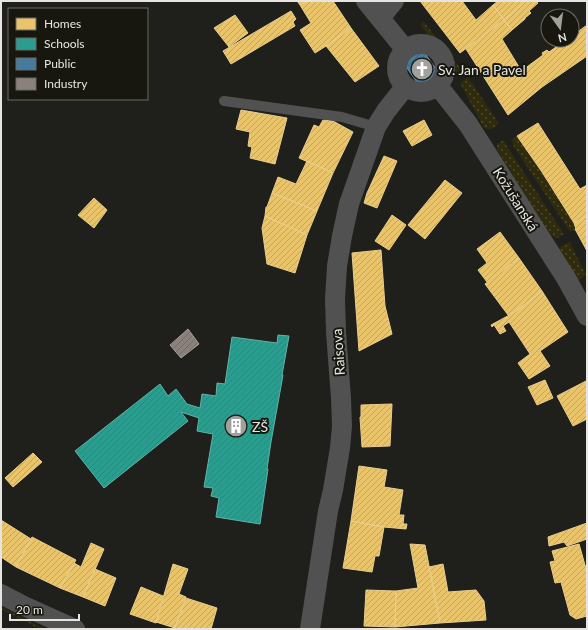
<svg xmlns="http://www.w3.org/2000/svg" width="588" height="630" viewBox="0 0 588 630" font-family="Lato,sans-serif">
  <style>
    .grass { fill: url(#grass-dots) }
    .homes { fill: url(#homes-hatch); stroke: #e8ce8e }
    .schools { fill: url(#schools-hatch); stroke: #62b3a8 }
    .public { fill: url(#public-hatch); stroke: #759bb1 }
    .industry { fill: url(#industry-hatch); stroke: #a69f9a }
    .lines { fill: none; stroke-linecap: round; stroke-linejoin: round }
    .service { stroke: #515152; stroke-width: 10 }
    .minor { stroke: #515152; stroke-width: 20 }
    .labels { text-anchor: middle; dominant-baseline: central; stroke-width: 4; stroke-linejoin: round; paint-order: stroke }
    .poi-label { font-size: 14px; fill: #e6e5e1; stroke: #171710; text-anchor: start }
    .street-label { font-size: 14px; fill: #e6e5e1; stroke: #171710 }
  </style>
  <defs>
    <pattern id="grass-dots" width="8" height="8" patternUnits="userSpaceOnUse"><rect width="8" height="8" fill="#2f2b0c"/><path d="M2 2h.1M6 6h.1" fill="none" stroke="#4d4a2f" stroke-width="1.8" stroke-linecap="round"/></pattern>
    <pattern id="homes-hatch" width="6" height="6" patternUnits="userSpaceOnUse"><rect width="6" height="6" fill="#e9c46a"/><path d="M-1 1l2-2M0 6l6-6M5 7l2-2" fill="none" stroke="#c0a460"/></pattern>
    <pattern id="schools-hatch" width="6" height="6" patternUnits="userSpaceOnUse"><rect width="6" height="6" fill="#2a9d8f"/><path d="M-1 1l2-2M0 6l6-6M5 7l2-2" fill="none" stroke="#328378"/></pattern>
    <pattern id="public-hatch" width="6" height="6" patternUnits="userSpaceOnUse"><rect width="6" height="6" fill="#457b9d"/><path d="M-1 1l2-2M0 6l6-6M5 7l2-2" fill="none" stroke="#456375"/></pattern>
    <pattern id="industry-hatch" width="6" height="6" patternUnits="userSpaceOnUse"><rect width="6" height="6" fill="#8a817c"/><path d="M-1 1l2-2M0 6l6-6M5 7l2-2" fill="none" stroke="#726c68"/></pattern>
  </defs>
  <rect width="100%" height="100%" fill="#1f1f1b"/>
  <path class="grass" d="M424,22l37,47 -4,4 -3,-1 -11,-19 -23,-28z
    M468,77l29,43 1,4c-4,5 -8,6 -14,4l-24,-45z
    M517,136l25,36 32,51 2,6 -6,3 -56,-85 -2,-7z
    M503,140l61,94 -6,4h-3l-4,-3 -5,-5 -48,-79 -1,-2v-5z
    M570,242l16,33 -5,3v1l-4,2 -17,-30v-3l2,-2z
    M1,607l44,22h-5l-39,-20z"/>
  <path class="homes" d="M297,1h10l-7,4z
    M307,1h26l18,27 -25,18 -11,7 -15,-23 11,-7 -11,-18z
    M420,1h42l14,19 17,-15 11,15 -44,33z
    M498,1h28l-22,19 -11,-15z
    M526,1h10l2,2 -9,8 2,2 -6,5v1l-13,11 -8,-10z
    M291,11l5,8 -3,3 2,4 -64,38 -8,-13z
    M235,15l13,18 -19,14 -15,-19z
    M504,20l8,10 -10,9 17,28 -2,1 3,4 23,-17 -1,-2 5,-3 2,2 17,-12h6v-4l15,-11v31l-45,31 -34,28 -42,-66z
    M351,28l28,38 -24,16 -29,-36z
    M241,110l46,8 -12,46 -25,-6 2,-11 -4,-1 2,-14 -14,-3z
    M323,120l10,1 20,11 -20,41 -34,-15 15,-33 5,2z
    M424,120l8,15 -20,11 -9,-15z
    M538,123l42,66 7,-4v31l-13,7 -32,-51 -25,-36z
    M384,156l13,5 -20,47 -13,-5 3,-10z
    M307,161l26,12 -16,38 -45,-18 6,-16 18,7z
    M445,180l17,13 -37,46 -17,-14z
    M272,193l45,18 -10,24 -42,-19 1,-9h1z
    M94,198l13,12 -13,18 -16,-13z
    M392,215l14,10 -17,25 -14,-9z
    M265,216l42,19 -12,38 -28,-9 -5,-36z
    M587,216v35l-12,-22h1l-2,-6z
    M500,232l19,26 -32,24 -9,-12 9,-7 -10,-14z
    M381,250l4,56 7,28 -33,17 -7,-98z
    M519,258l23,33 -27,21 -7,3 -23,-31z
    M542,291l26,41 -28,19 10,15 -21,13 -11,-16 12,-9 -21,-32 -6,4 3,5 -6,3 -6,-9 -2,2 -1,-2 24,-13z
    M545,380l8,18 -16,7 -9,-18z
    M586,381l1,1v37l-14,7 -16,-30z
    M392,404l-2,42 -28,1 -2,-30h1v-12z
    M33,453l9,9 -29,25 -8,-9z
    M359,466l28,4 -3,17 19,3 -4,25h5l-1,9h4l-1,5 -22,-2 -33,-6z
    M1,520l30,19 -15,28 -15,-10z
    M351,521l33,6 -5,29h-4l-3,16 -29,-4z
    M587,523v16l-20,7 -3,-4 -15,4 -1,-9z
    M32,537l44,23 -16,28 -44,-21z
    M91,543l13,6 -21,48 -23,-9 14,-25 7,4z
    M410,544l15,1 15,78 -45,4 1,-36 22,-3z
    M579,544l8,28v44l-11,3 -6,-4 -9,-33 -6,1 -5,-21 5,-1 -3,-10z
    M173,564l15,5 -9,25 7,3 -11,31 -19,-6z
    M443,564l5,28 28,-2 8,11 2,19 -46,3 -11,-56z
    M95,569l21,9 -11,28 -22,-9z
    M141,587l22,9 -7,27 -26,-9z
    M366,590l30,1 -1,36 -31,-1z
    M186,598l31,10 -6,21h-37z"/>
  <path class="schools" d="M278,335l11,1 -7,39h1l-12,67 -4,27h1l-8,55 -44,-7 3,-19 -8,-2 2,-8 -9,-1 9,-53 -16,-3 2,-13 -18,-6 7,9 -84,67 -29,-37 85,-67 8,12 8,-7 11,15 13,4 2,-14 14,2 1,-13 8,1 7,-47 45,6z"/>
  <path class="public" d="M415,51l5,1 6,3 12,17 -1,2 -15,11h-3l-12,-17 -1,-6 1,-4 4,-5z"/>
  <path class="industry" d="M188,329l11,15 -18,14 -11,-13z"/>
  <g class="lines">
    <path class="service" d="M224,101l118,16 34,10"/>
    <path class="minor" d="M366,1l39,48
      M380,18l14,-17
      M397 68a24 24 0 1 1 48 0a24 24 0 1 1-48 0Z
      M438,86l30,38 98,154 21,38
      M1,594l23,12 51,23
      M310,629l18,-118 5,-21 7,-42 2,-22 -1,-28 -5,-66 -1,-33 2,-33 5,-30 7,-32 27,-77 10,-16 19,-24"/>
  </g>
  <defs>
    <g id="church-disc" transform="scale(1.15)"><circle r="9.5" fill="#a0a09c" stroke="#171710"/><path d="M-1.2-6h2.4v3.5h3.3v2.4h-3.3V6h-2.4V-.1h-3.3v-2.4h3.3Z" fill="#fff"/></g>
    <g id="building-disc" transform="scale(1.15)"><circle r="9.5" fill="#a0a09c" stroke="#171710"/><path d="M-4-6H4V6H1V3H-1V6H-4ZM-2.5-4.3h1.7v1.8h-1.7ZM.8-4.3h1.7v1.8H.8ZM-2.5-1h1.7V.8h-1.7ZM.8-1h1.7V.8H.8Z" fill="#fff"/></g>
  </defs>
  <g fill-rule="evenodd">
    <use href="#church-disc" x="422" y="69"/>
    <use href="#building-disc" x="236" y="426"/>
  </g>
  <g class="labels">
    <g class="poi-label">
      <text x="438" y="69">Sv. Jan a Pavel</text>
      <text x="252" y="426">ZŠ</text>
    </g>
    <g class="street-label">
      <text transform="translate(516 199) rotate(58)">Kožušanská</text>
      <text transform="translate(338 352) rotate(-94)">Raisova</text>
    </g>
  </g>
  <rect width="588" height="630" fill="none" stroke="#e6e5e1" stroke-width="4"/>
  <rect x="8" y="8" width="140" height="92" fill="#171710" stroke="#6a6964"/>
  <rect x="16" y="18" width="20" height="12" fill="#e9c46a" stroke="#6a6964"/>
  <text x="44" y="28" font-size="12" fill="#e6e5e1">Homes</text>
  <rect x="16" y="38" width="20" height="12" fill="#2a9d8f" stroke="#6a6964"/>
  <text x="44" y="48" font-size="12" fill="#e6e5e1">Schools</text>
  <rect x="16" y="58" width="20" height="12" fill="#457b9d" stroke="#6a6964"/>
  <text x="44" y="68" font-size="12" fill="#e6e5e1">Public</text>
  <rect x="16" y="78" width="20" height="12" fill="#8a817c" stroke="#6a6964"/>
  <text x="44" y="88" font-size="12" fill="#e6e5e1">Industry</text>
  <g transform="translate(560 28) rotate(166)"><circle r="19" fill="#171710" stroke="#6a6964"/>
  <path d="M0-3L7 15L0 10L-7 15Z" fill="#a0a09c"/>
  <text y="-6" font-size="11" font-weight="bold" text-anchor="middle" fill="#e6e5e1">N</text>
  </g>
  <path d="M10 614v6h69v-6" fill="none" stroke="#e6e5e1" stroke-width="2"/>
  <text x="16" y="614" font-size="12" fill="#e6e5e1" stroke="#171710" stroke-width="3" paint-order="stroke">20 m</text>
</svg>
